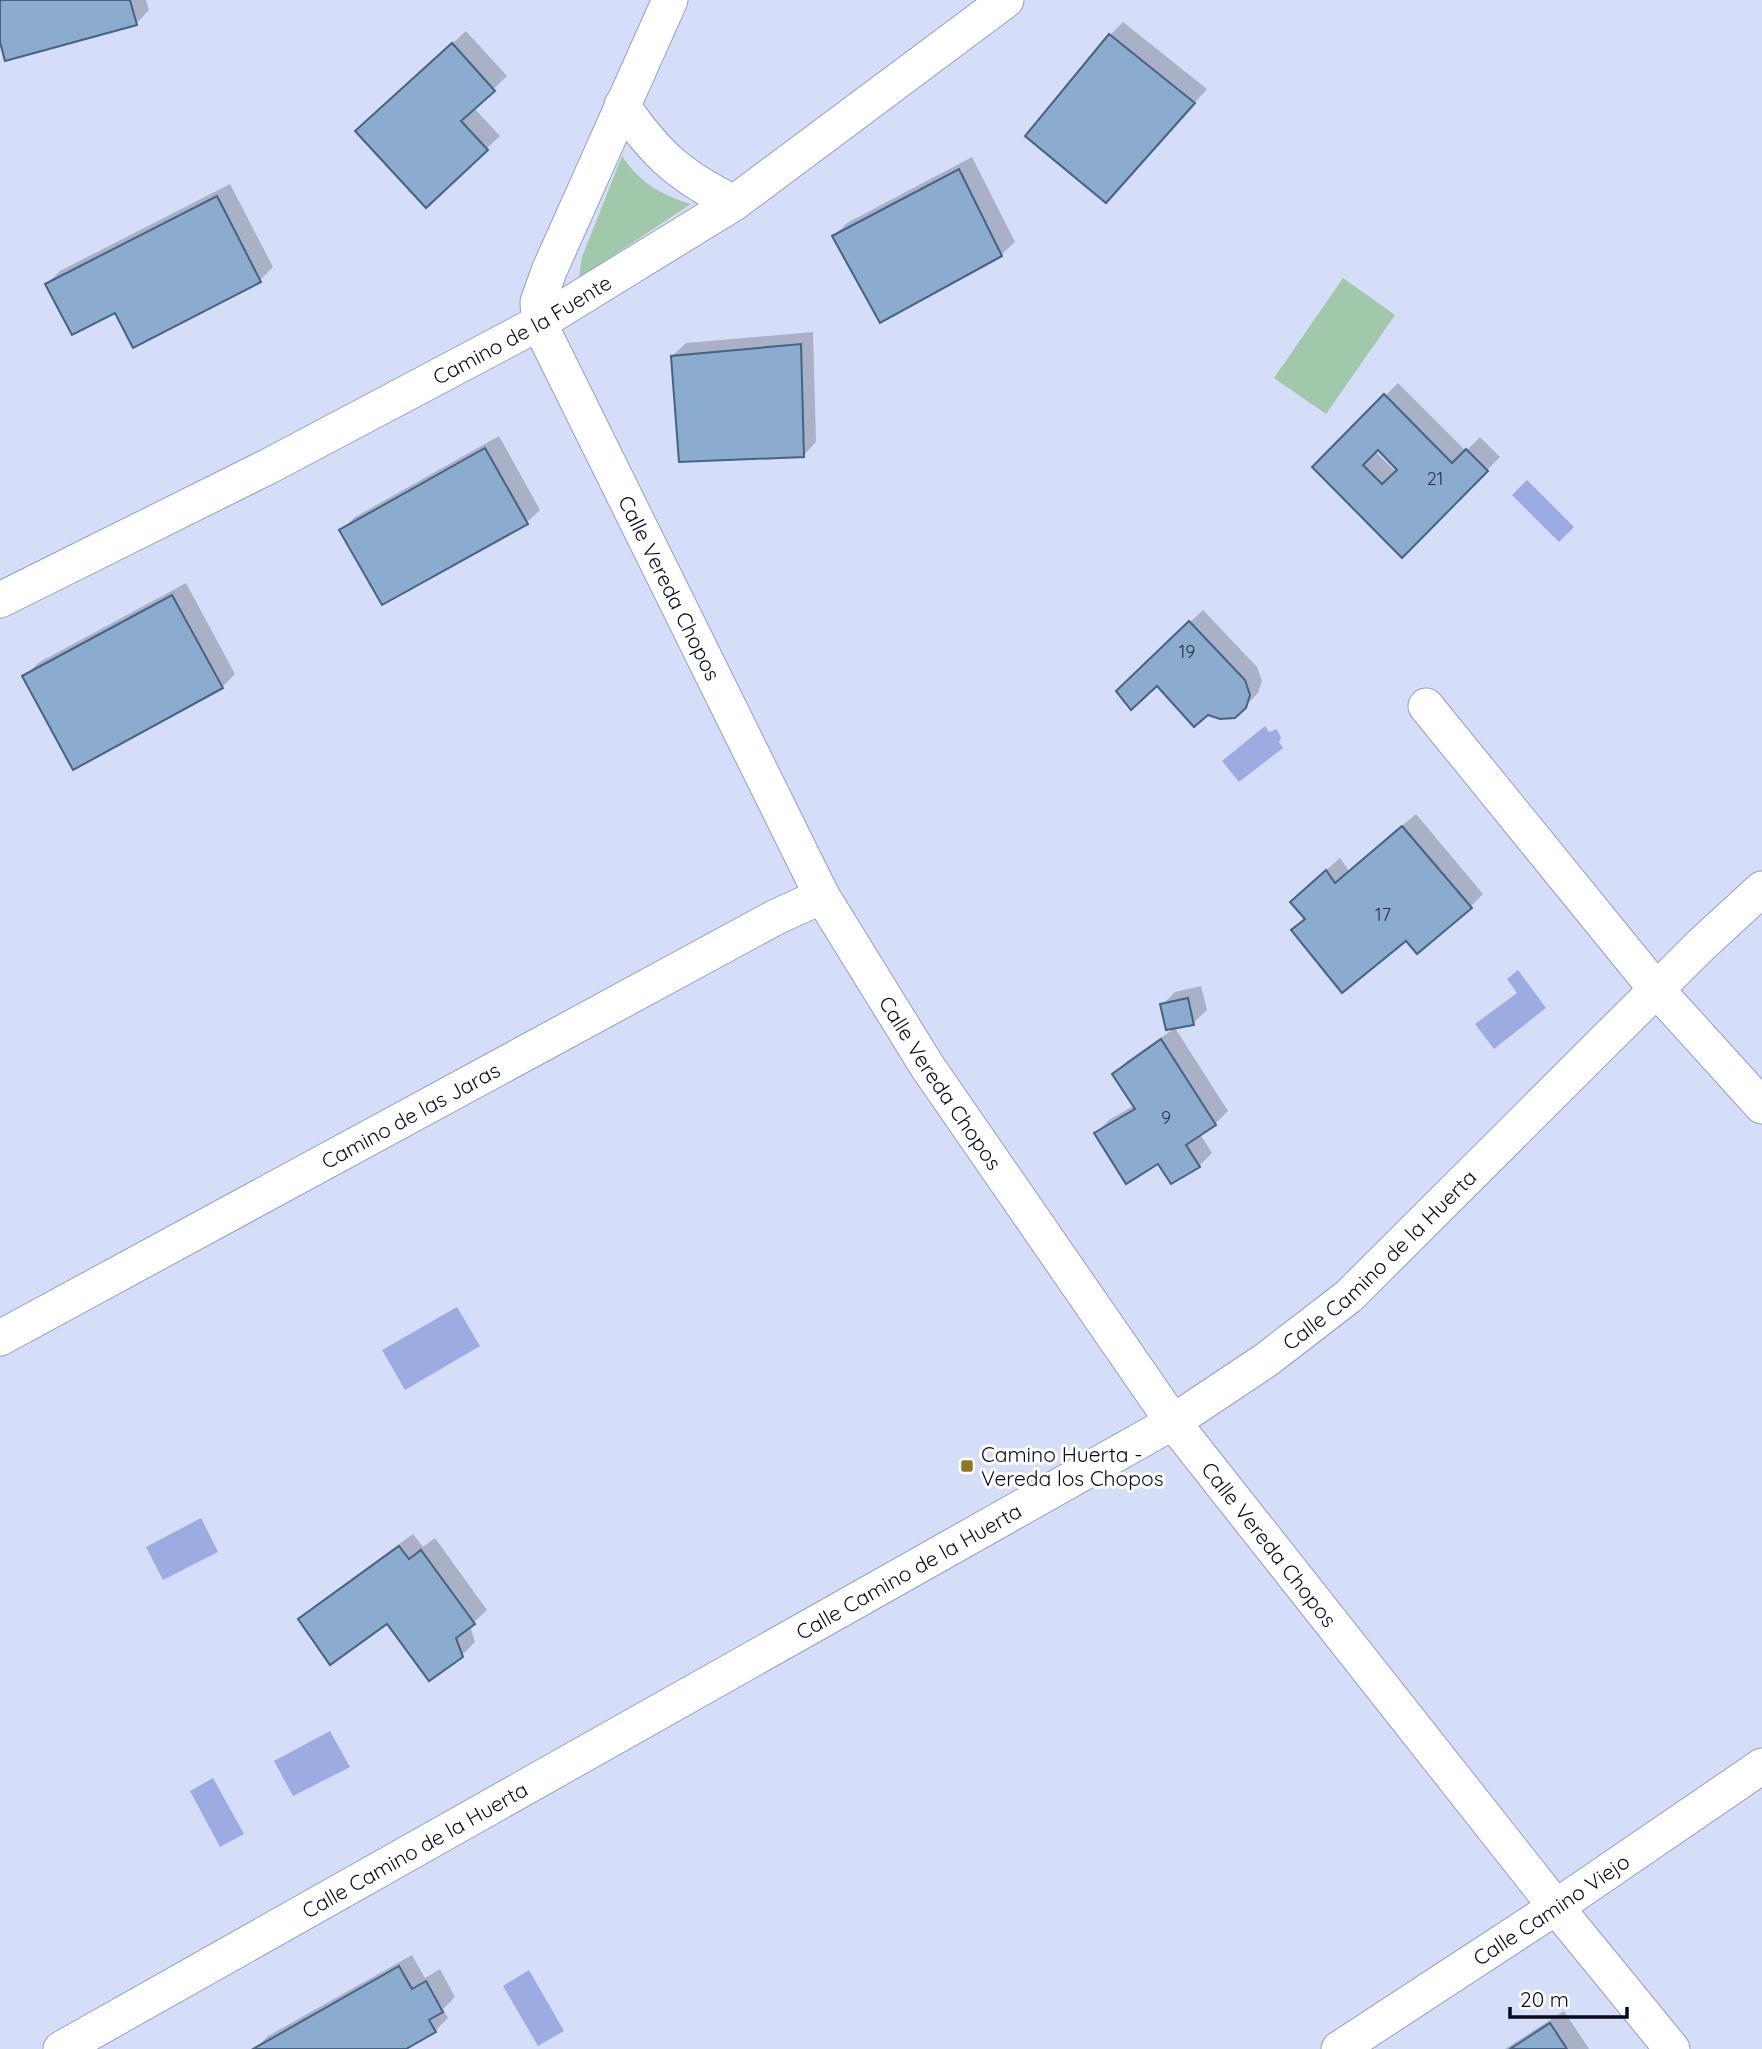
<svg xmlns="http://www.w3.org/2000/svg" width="1762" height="2049" viewBox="0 0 1762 2049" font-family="Quicksand,sans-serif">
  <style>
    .green { fill: #a1c8aa }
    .water { fill: #9cace3 }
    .shadow { fill: #0003; fill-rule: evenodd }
    .building { fill: #8babcf; stroke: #456383; stroke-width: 2; fill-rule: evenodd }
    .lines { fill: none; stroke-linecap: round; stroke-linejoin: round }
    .minor-casing { stroke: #929fc9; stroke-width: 37 }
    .minor { stroke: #fff; stroke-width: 35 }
    .poi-dot { fill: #91771d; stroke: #fff; stroke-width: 2.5 }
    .labels { text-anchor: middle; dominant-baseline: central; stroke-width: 6; stroke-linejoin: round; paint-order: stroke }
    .number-label { font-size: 18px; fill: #283346 }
    .street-label { font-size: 21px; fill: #070b19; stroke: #fff }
    .poi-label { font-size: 21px; fill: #070b19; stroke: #fff; text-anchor: start }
  </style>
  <rect width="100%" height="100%" fill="#d5ddf8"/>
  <path class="green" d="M622,156c17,26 39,39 69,48l-112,74 3,-21z
    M1343,278l52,37 -69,99 -52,-36z"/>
  <path class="water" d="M1527,480l47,47 -15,15 -47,-47z
    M1265,726l4,6 8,-3 4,9 -2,4 4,6 -44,34 -17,-21z
    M1518,970l28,38 -52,41 -19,-25 42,-31 -10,-14z
    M457,1307l23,39 -75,44 -23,-40z
    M201,1518l17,34 -55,28 -17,-33z
    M330,1731l20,36 -57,29 -19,-35z
    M213,1778l31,56 -24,13 -30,-56z
    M529,1970l35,61 -26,15 -35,-60z"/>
  <path class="shadow" d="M0,0h146l3,10 -13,14 -136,11z
    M1123,22l84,67 -88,99 -9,-153z
    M466,31l41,45 -33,32 26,28 -74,69 -55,-87z
    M972,157l43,85 -14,13 -167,-19 13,-13z
    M230,184l43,83 -13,13 -144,30 -69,-26 13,-13z
    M813,332l3,110 -13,14 -131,-100 14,-13z
    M1398,383l68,68 14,-14 20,20 -98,98 -87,-88zM1378,448l21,21 -3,3 -21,-21z
    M499,436l41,74 -14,13 -184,7 13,-13z
    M186,583l49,91 -13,13 -197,-11 13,-13z
    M1203,610l54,57 5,14 -4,12 -24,24 -77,-33 -26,-6z
    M1416,814l67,80 -13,13 -64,31 -113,-8 13,-12 -1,-29 35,-31 9,13z
    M1201,986l6,24 -14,13 -31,-18 13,-13z
    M1175,1028l53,83 -13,13 -15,10 12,19 -13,13 -41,-5 -62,-28 13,-13 26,-15 -21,-31 13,-13z
    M413,1534l10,13 12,-9 52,72 -17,16 5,16 -13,13 -74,-34 -88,-1 13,-13z
    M412,1955l13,23 15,-9 15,28 -12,12 5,9 -13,13 -32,18h-148l13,-13z
    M1564,2011l25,38h-84z"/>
  <path class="building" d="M0,0h130l7,25 -132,36 -5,-19z
    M1109,34l86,69 -89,100 -81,-67z
    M452,43l43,48 -34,30 27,29 -62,58 -71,-77z
    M959,169l43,87 -122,67 -48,-87z
    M217,196l44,86 -128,66 -18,-35 -43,22 -27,-51z
    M801,344l3,113 -125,5 -8,-106z
    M1384,394l68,69 14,-14 22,22 -86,87 -90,-91zM1378,450l19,20 -15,14 -19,-19z
    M485,448l43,76 -146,81 -43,-75z
    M172,595l51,93 -150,82 -51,-94z
    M1189,621l56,59 5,15 -4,13 -11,10 -15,1 -12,-4 -14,12 -37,-41 -26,24 -15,-19z
    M1402,826l70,82 -55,46 -11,-13 -64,52 -51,-63 14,-11 -15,-17 36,-32 9,13z
    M1188,998l6,27 -28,5 -6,-26z
    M1161,1039l55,86 -30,20 14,22 -29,17 -13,-20 -32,20 -32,-51 41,-24 -23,-35z
    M399,1546l10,13 12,-9 54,74 -19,14 7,19 -34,24 -42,-57 -57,41 -32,-46z
    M399,1966l13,23 14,-8 17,31 -14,8 7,12 -30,17h-153z
    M1550,2023l17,26h-57z"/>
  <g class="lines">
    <g class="minor-casing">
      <g id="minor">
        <path id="s1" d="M670,0l-121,271 -11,31 1,21 283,573 105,170 246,356 383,485 116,142"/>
        <path d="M622,105c34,50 58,71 112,98"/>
        <path id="s2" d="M0,600l271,-135 268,-142 195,-120 272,-203"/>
        <path d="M1426,706l230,283 106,117"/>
        <path id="s3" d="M0,1338l776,-421 46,-21"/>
        <path id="s4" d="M61,2049l1112,-627 93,-62 83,-64 352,-351 61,-56"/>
        <path id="s5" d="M1339,2049l217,-142 206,-141"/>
      </g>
    </g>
    <use href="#minor" class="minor"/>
  </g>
  <rect class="poi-dot" x="960" y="1459" width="14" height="14" rx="3.5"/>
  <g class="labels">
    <g class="number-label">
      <text x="1435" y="478">21</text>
      <text x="1187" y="651">19</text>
      <text x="1383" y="914">17</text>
      <text x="1166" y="1117">9</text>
    </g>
    <g class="street-label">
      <text stroke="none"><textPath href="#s2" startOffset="588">Camino de la Fuente</textPath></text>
      <text stroke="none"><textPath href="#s1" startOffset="646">Calle Vereda Chopos</textPath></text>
      <text stroke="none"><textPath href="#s1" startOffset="1211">Calle Vereda Chopos</textPath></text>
      <text stroke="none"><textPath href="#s3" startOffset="467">Camino de las Jaras</textPath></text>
      <text stroke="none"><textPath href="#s4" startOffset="1540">Calle Camino de la Huerta</textPath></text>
      <text stroke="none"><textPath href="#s1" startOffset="1778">Calle Vereda Chopos</textPath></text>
      <text stroke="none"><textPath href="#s4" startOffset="973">Calle Camino de la Huerta</textPath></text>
      <text stroke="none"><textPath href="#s4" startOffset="406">Calle Camino de la Huerta</textPath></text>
      <text stroke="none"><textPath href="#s5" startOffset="254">Calle Camino Viejo</textPath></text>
    </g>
    <g class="poi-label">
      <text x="981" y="1454">Camino Huerta -<tspan x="981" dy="24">Vereda los Chopos</tspan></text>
    </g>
  </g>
  <path d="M1510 2007v10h117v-10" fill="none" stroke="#070b19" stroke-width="3.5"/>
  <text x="1520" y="2007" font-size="21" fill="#070b19" stroke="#ffffff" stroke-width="5" paint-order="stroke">20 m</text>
</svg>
